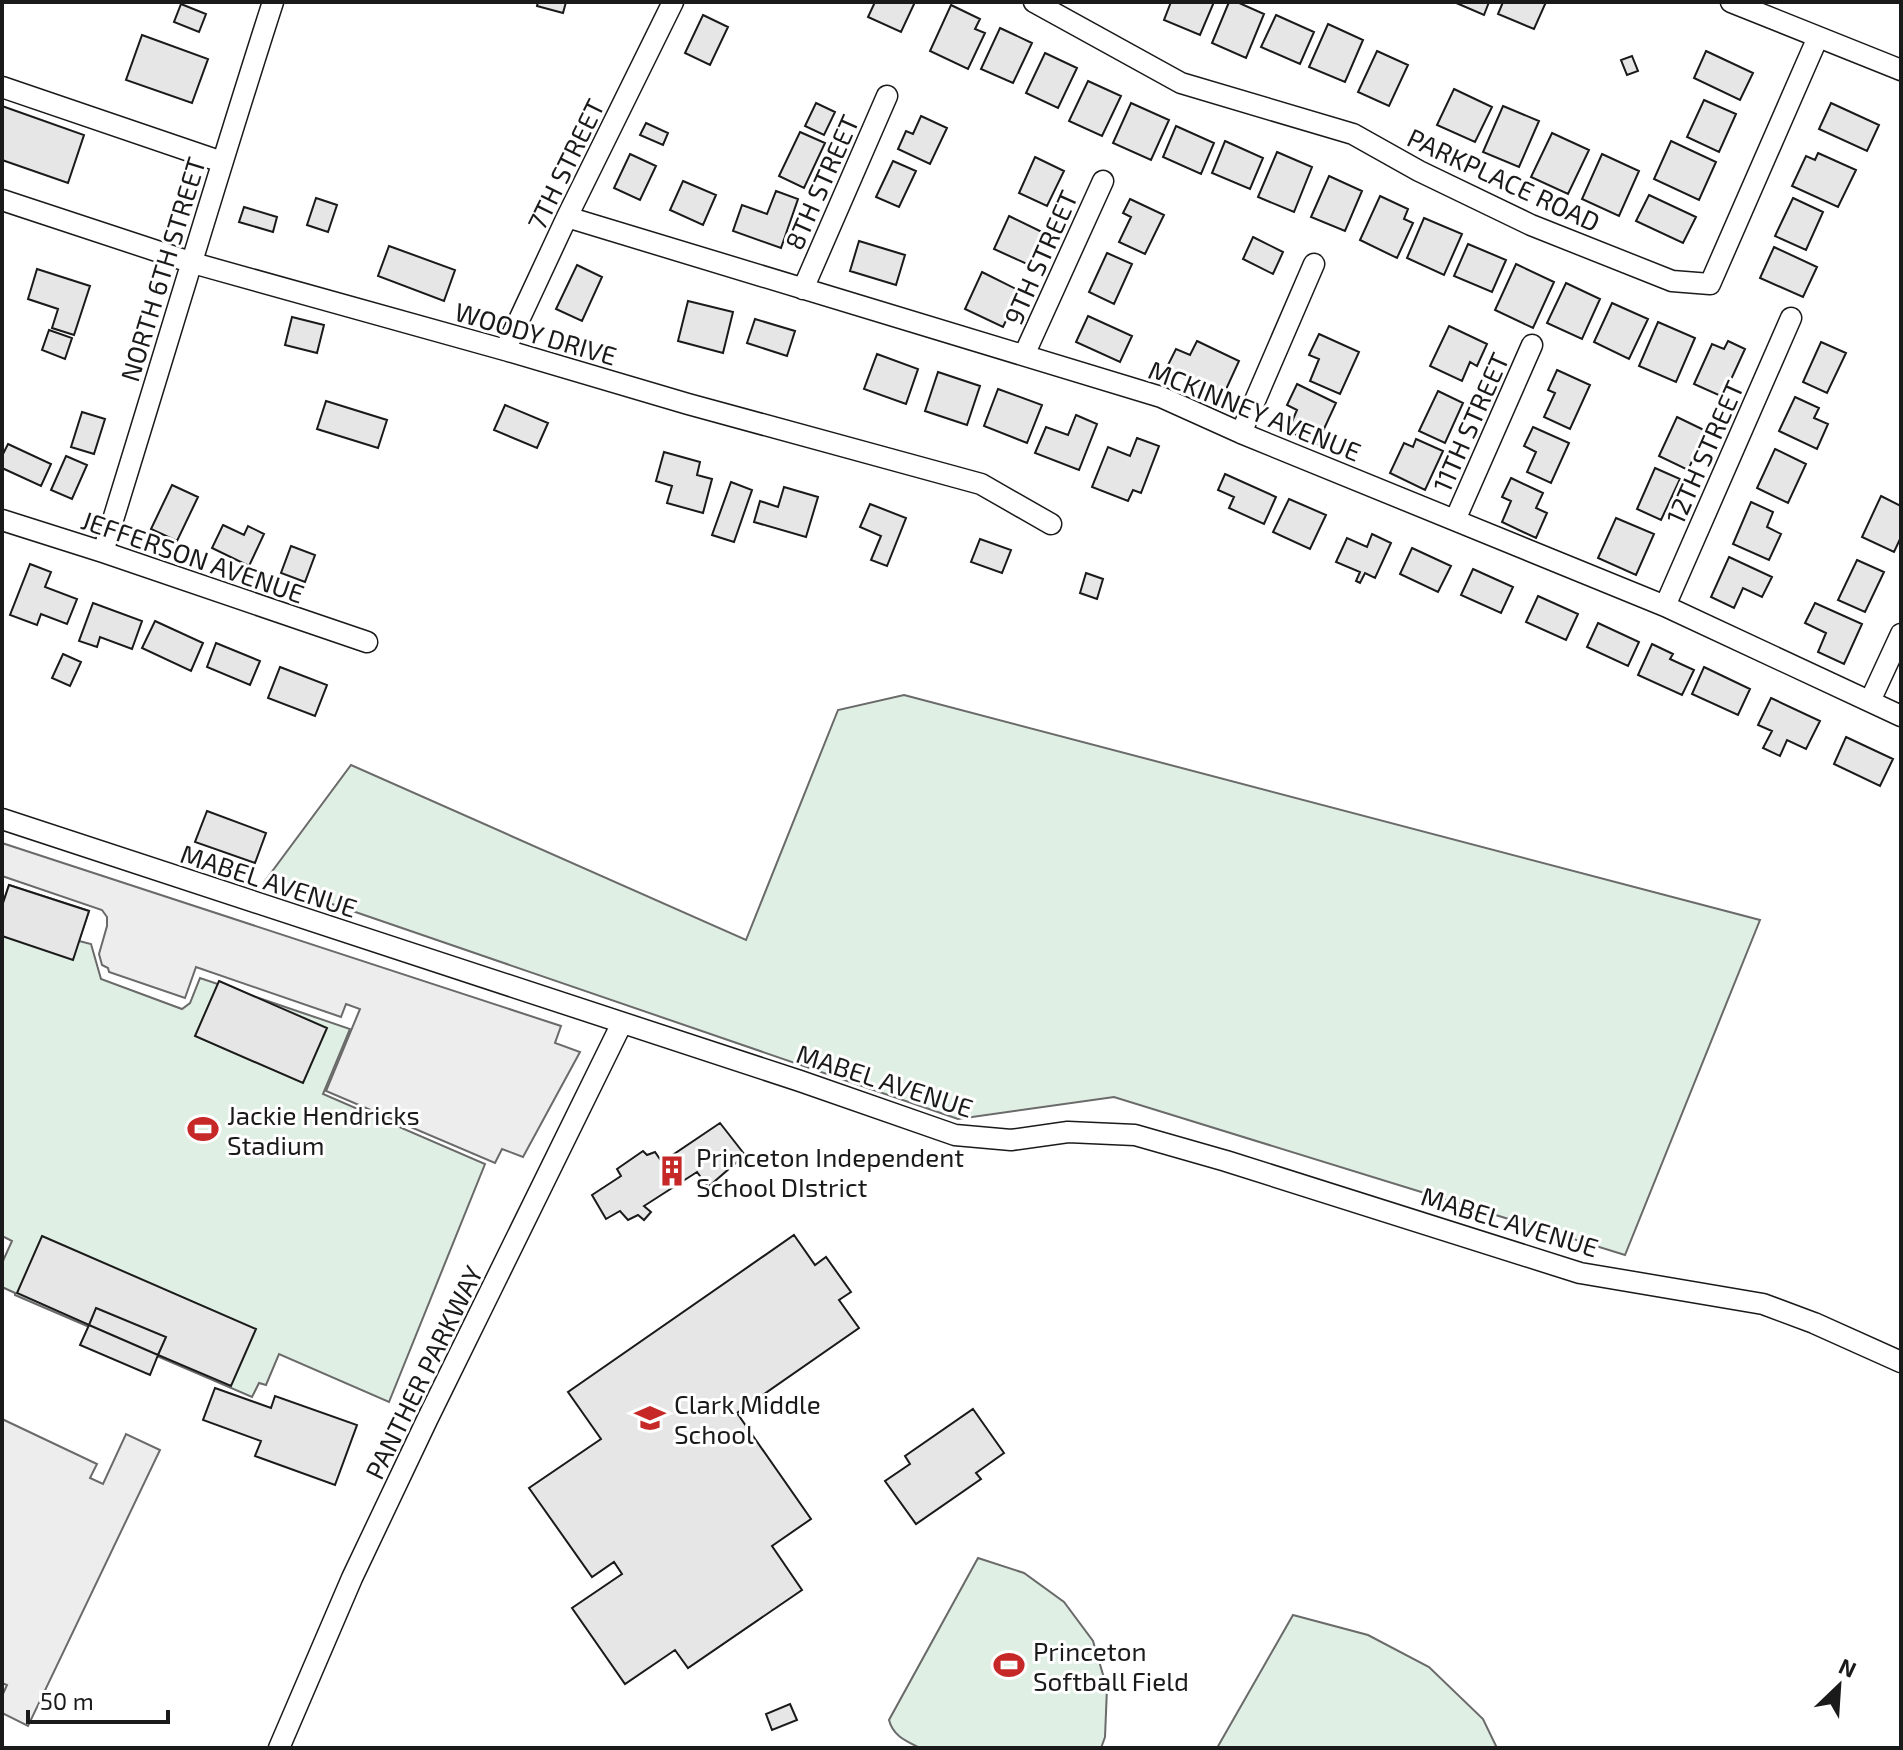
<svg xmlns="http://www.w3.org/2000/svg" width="1903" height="1750" viewBox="0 0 1903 1750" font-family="'Exo 2',sans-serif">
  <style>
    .grass { fill: #e0efe3; stroke: #6a6a6a; stroke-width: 2 }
    .parking { fill: #ededed; stroke: #6a6a6a; stroke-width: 2 }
    .building { fill: #e6e6e6; stroke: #1a1a1a; stroke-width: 2 }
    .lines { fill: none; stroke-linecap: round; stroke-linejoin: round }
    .minor-casing { stroke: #1a1a1a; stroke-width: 23 }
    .minor { stroke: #fff; stroke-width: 20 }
    .labels { text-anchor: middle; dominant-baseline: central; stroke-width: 6; stroke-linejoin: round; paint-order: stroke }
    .street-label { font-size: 26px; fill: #1a1a1a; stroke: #fff }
    .poi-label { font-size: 26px; fill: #1a1a1a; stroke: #fff; text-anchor: start }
  </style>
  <rect width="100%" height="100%" fill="#fff"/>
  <path class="grass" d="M904,695l856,225 -135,335 -511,-158 -156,22 -693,-238 86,-116 395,175 92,-230z
    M9,885l80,26 -10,30 12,3 10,35 81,30 8,-6 10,-25 150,51 -27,65 162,70 -96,238 -110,-48 -13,31 -7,-2 -7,14 -237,-102v-2l-13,-6v-24l10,-22 -10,-5v-330z
    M978,1558l46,15 40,29 29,39 14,47 -2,49 -4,11h-181c-14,-7 -27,-12 -31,-28z
    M1293,1615l75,20 61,32 54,52 14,29h-280z"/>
  <path class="parking" d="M2,843l559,183 -6,17 25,9 -57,105 -21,-8 -7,14 -169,-72 34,-82 -14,-5 -5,13 -145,-50 -11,31 -76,-26 -1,-4 -6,-3 -3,-11 8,-28v-9l-5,-7 -100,-34z
    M2,1419l95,45 -7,14 13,6 23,-50 34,16 -132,276 -26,-13v-17l5,-11 -5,-2z"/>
  <path class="building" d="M538,2h28l-3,11 -26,-7z
    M875,2h40l-14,30 -33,-15z
    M1171,2h43l-14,33 -36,-15z
    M1229,2h8l27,12 -18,44 -34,-15z
    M1454,2h35l-5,13z
    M1503,2h43l-12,27 -36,-15z
    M181,4l25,10 -7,18 -25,-10z
    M951,5l29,14 -5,10 10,4 -17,36 -38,-18z
    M703,15l25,12 -18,38 -25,-12z
    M1276,15l38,17 -14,32 -39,-17z
    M1328,24l35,16 -18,42 -36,-15z
    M1000,28l32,15 -19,40 -32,-14z
    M142,35l66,24 -16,44 -66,-23z
    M1377,51l31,14 -19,41 -31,-14z
    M1706,51l47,22 -13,27 -46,-22z
    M1045,53l32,15 -19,40 -32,-15z
    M1632,56l6,15 -11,4 -6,-15z
    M1088,81l33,15 -19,40 -33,-15z
    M1454,89l38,18 -17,35 -38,-17z
    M1704,100l32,14 -17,38 -32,-15z
    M816,103l19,9 -11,23 -19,-9z
    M1131,103l38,17 -18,40 -38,-17z
    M1831,103l48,22 -12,26 -48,-22z
    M2,106l82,29 -16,48 -66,-23z
    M1503,106l36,15 -20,46 -36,-15z
    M921,116l26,12 -17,36 -32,-15 8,-18 7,3z
    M646,123l22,10 -5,12 -23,-10z
    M1176,126l38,17 -13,31 -38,-17z
    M800,132l25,11 -21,45 -25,-12z
    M1552,133l37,17 -21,44 -37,-17z
    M1225,141l38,17 -13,31 -38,-16z
    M1671,141l45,21 -17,38 -45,-21z
    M1277,152l35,15 -18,45 -36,-15z
    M1818,153l38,17 -18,37 -46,-21 14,-30 9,4z
    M630,154l26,12 -16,34 -26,-12z
    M1602,154l37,17 -20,45 -37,-17z
    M1035,157l29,14 -17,35 -28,-13z
    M893,161l23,10 -17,36 -23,-10z
    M1329,176l33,15 -17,40 -34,-14z
    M683,181l33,14 -13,30 -33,-15z
    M776,191l22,8 -17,49 -48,-17 9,-26 25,9z
    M1649,195l47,22 -13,26 -47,-22z
    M1380,196l28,13 -4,10 9,4 -16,35 -37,-18z
    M316,198l21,7 -9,27 -21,-7z
    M1793,198l30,14 -17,38 -31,-14z
    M1130,199l34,16 -19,39 -26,-12 12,-25 -8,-4z
    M244,207l33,10 -4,15 -34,-10z
    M1009,216l33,16 -15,32 -33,-15z
    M1424,218l38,16 -18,41 -37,-17z
    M1253,237l30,15 -10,22 -30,-15z
    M859,241l46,14 -9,30 -46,-14z
    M1468,244l38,16 -14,32 -38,-16z
    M389,246l66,24 -11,31 -66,-25z
    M1774,247l43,20 -14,30 -43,-19z
    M1107,253l25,11 -18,40 -25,-12z
    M1516,264l38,18 -21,46 -38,-18z
    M577,265l25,12 -20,44 -26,-12z
    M37,269l53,17 -16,49 -22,-7 6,-19 -30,-10z
    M982,272l38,19 -17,36 -38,-18z
    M1566,283l34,16 -18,40 -35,-16z
    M688,301l45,11 -10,41 -45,-12z
    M1612,303l36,16 -19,40 -35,-17z
    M1088,316l44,20 -12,26 -44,-20z
    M292,317l32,8 -7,28 -32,-8z
    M755,319l40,12 -8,25 -40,-13z
    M1658,322l37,16 -19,44 -37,-16z
    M1449,326l38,18 -10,22 -7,-4 -8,19 -32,-15z
    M49,330l23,8 -7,21 -23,-9z
    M1319,334l40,18 -19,42 -30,-13 9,-22 -10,-4z
    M1197,341l42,20 -16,35 -57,-27 10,-20 14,6z
    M1728,341l17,8 -22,48 -29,-13 18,-40 12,5z
    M1821,342l25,11 -19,40 -24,-11z
    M877,354l41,15 -12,35 -42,-15z
    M1557,370l33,15 -20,44 -26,-12 11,-24 -7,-3z
    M938,372l42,14 -13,39 -42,-14z
    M1297,384l39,19 -19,41 -29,-13 9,-21 -10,-5z
    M998,389l44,16 -15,38 -43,-17z
    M1438,391l25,12 -18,40 -26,-12z
    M1795,397l24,11 -5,10 14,6 -11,25 -38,-18z
    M326,401l61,19 -9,28 -61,-19z
    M505,405l43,18 -11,25 -43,-18z
    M82,412l23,7 -11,35 -23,-7z
    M1076,415l21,9 -18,46 -44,-17 11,-26 22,8z
    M1677,417l29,14 -18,39 -29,-14z
    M1533,427l36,16 -18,40 -24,-11 9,-20 -12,-6z
    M1137,438l22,8 -18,47 -8,-3 -5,11 -36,-14 16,-40 22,9z
    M1416,439l27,12 -18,39 -35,-17 14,-30 9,4z
    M8,444l43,20 -10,22 -39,-18v-12z
    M1775,449l31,15 -18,39 -31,-15z
    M664,452l36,10 -3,13 15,4 -9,34 -36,-10 5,-17 -16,-5z
    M66,456l21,9 -15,34 -21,-9z
    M1655,468l25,11 -19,41 -24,-11z
    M1225,474l51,23 -12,27 -35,-16 5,-11 -16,-7z
    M1511,478l32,15 -7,15 11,5 -11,25 -34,-16 9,-21 -9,-4z
    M731,482l21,8 -18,52 -22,-7z
    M172,485l26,12 -21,44 -26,-12z
    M784,487l34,10 -12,40 -52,-15 6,-21 18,6z
    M1881,496l20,10v31l-7,15 -32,-15z
    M1289,499l37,16 -16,34 -37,-17z
    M1751,502l22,10 -6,15 14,7 -12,26 -36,-16z
    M870,504l36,14 -19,48 -16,-6 10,-24 -21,-9z
    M1616,518l38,16 -18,41 -38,-17z
    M223,525l21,10 4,-9 16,8 -15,32 -37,-18z
    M1372,534l19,9 -16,35 -10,-5 -5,10 -4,-2 4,-9 -24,-10 11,-24 20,9z
    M980,539l31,11 -9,23 -31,-11z
    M291,546l24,9 -10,27 -24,-9z
    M1412,548l39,18 -13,26 -38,-18z
    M1729,557l43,20 -10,20 -19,-9 -9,20 -23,-11z
    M1857,560l27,12 -19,40 -27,-12z
    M30,564l21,8 -6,15 32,12 -10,25 -26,-10 -4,11 -27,-10z
    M1473,569l40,18 -12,26 -40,-18z
    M1086,573l17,6 -6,20 -17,-6z
    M1538,596l40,18 -12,26 -40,-18z
    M93,603l49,18 -10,28 -32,-12 -3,10 -18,-6z
    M1815,603l47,21 -18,40 -26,-12 8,-19 -21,-10z
    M155,621l48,22 -12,28 -49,-23z
    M1598,623l41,19 -11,24 -41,-19z
    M216,643l44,18 -10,24 -43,-18z
    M1652,644l21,10 -3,5 24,11 -12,25 -44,-20z
    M63,654l18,8 -11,24 -18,-8z
    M280,667l47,18 -12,31 -47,-18z
    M1704,667l46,22 -12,26 -46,-21z
    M1771,698l49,23 -14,28 -19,-9 -7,16 -17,-8 9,-17 -14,-6z
    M1846,737l47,22 -13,27 -46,-22z
    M207,811l59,22 -11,30 -60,-21z
    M9,885l80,26 -16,49 -71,-24v-30z
    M219,981l108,47 -24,55 -108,-47z
    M720,1123l25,32 -37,32 -11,-15 -53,34 7,6 -7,8 -6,-5 -10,5 -8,-9 -14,8 -14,-24 29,-19 -4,-7 26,-18 4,4 8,-3 7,10z
    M794,1235l21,30 11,-8 25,35 -12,8 20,28 -122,85 74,106 -39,27 30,44 -114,78 -13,-18 -50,34 -53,-76 50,-34 -8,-12 -22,15 -63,-89 72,-49 -33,-47z
    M42,1236l214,93 -25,57 -73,-31 8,-18 -70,-29 -7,17 -72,-32z
    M96,1308l70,29 -8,18 -69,-30z
    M89,1325l69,30 -8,20 -70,-30z
    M215,1388l56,20 4,-12 82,29 -22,60 -80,-29 6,-15 -58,-21z
    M973,1409l31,44 -28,20 5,6 -65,45 -31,-43 25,-17 -5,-8z
    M790,1704l7,16 -25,10 -6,-16z"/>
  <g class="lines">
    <g class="minor-casing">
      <path id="minor" d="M1034,2l147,81 172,51 66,37 112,54 141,56 38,3 108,-247
        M1731,2l170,68
        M2,87l220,75
        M2,200l191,63 312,87 183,54 293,80 70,40
        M567,217l594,180 80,36 424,173 236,110
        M803,289l84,-193
        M505,350l62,-133 106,-215
        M1024,355l79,-174
        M1241,433l73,-169
        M2,520l101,32 264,90
        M1455,520l77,-175
        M103,552c57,-183 111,-367 170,-550
        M1665,606l126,-288
        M1870,701l31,-67
        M2,819l798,262 155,54 56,5 57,-8 67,3 91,26 354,112 183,31 51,19 87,39
        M279,1748l73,-170 75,-158 195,-397"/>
    </g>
    <use href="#minor" class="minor"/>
  </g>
  <defs>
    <g id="stadium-bare" transform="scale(2.4)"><path d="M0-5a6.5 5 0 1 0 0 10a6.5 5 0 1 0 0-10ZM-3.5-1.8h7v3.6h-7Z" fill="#c62828" stroke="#fff" stroke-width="2.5" paint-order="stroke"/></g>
    <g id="building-bare" transform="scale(2.4)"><path d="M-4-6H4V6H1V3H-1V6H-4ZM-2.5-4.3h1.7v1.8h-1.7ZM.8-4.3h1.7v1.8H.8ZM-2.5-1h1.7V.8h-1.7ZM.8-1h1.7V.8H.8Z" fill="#c62828" stroke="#fff" stroke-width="2.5" paint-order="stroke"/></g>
    <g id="school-bare" transform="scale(2.4)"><path d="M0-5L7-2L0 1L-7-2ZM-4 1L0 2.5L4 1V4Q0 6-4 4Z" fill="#c62828" stroke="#fff" stroke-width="2.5" paint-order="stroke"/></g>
  </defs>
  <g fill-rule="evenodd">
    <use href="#stadium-bare" x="203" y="1129"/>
    <use href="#building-bare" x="672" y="1171"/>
    <use href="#school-bare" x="650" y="1418"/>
    <use href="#stadium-bare" x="1009" y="1665"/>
  </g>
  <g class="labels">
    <g class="street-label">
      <text transform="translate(565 164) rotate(-64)">7TH STREET</text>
      <text transform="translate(1504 179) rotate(25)">PARKPLACE ROAD</text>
      <text transform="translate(821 182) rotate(-66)">8TH STREET</text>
      <text transform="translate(1040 257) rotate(-66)">9TH STREET</text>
      <text transform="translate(162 269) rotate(-73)">NORTH 6TH STREET</text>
      <text transform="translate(536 333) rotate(16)">WOODY DRIVE</text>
      <text transform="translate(1255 410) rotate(22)">MCKINNEY AVENUE</text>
      <text transform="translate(1470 422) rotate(-66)">11TH STREET</text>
      <text transform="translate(1704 452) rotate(-66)">12TH STREET</text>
      <text transform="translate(193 556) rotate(19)">JEFFERSON AVENUE</text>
      <text transform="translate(269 880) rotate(18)">MABEL AVENUE</text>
      <text transform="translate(885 1080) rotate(18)">MABEL AVENUE</text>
      <text transform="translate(1510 1221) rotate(17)">MABEL AVENUE</text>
      <text transform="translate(423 1372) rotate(-64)">PANTHER PARKWAY</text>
    </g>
    <g class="poi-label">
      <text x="227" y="1114">Jackie Hendricks<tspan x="227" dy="30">Stadium</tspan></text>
      <text x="696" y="1156">Princeton Independent<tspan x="696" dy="30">School DIstrict</tspan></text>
      <text x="674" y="1403">Clark Middle<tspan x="674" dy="30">School</tspan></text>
      <text x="1033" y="1650">Princeton<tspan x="1033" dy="30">Softball Field</tspan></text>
    </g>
  </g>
  <rect width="1903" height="1750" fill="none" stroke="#1a1a1a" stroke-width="8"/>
  <g transform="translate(1839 1686) rotate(25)" stroke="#ffffff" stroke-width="6" paint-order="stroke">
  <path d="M0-6L14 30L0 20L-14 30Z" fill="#1a1a1a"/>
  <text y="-12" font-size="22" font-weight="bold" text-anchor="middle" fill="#1a1a1a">N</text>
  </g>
  <path d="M28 1710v12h140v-12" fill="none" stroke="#1a1a1a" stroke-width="4"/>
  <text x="40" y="1710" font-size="24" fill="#1a1a1a" stroke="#ffffff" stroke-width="6" paint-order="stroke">50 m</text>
</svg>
